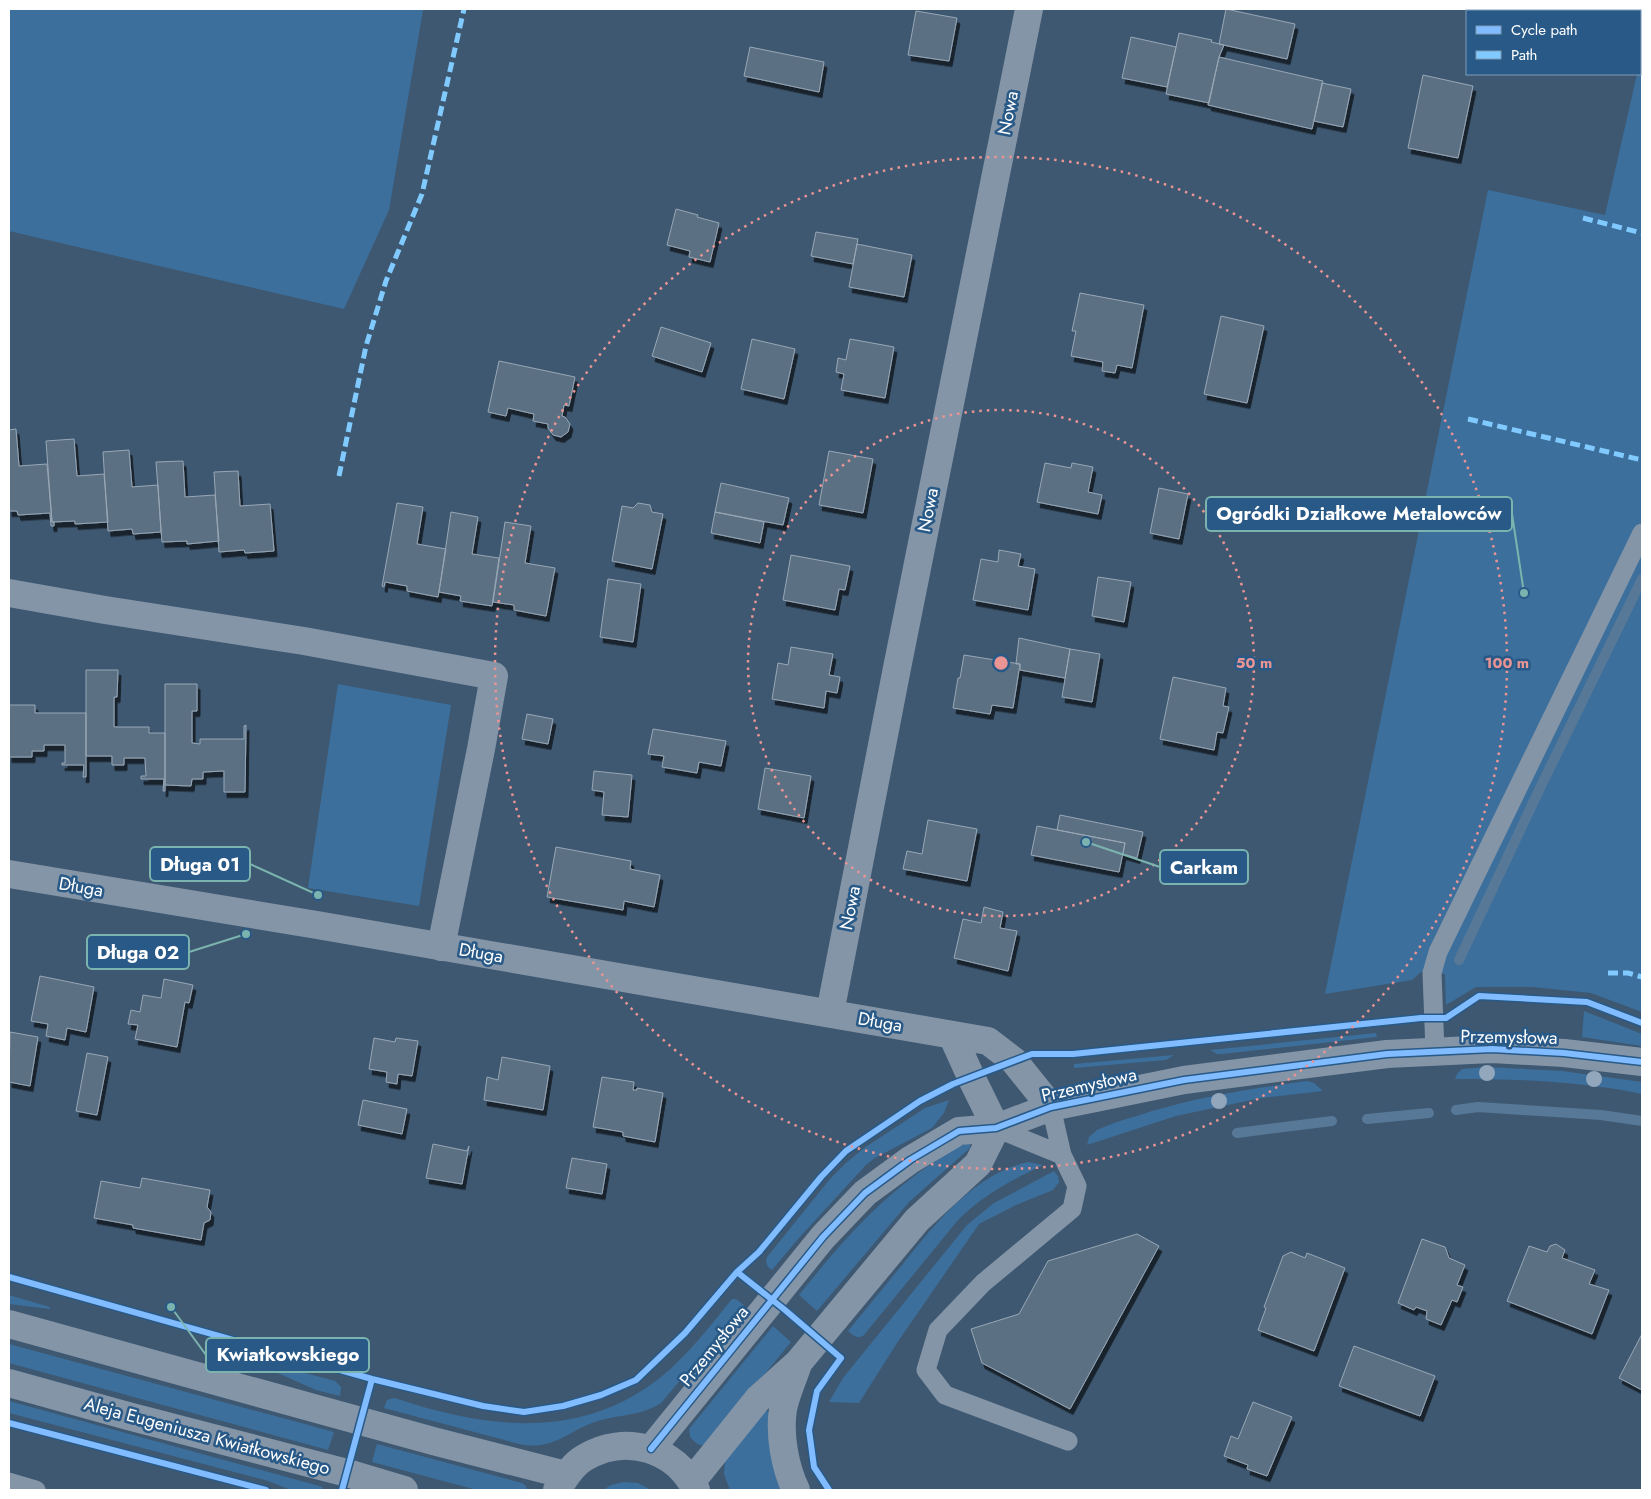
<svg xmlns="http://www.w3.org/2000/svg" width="1651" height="1499" viewBox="0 0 1651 1499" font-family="Jost,sans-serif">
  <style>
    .green { fill: #3c6f9c }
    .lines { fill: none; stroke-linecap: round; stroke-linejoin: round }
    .stream { stroke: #577997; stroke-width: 10 }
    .building { fill: #5b7084; stroke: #98a7b5; filter: url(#shadow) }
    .service { stroke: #8495a7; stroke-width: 19 }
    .minor { stroke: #8495a7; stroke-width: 28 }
    .tertiary { stroke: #8495a7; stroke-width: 28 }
    .quiet { stroke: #80caff; stroke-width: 5; stroke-dasharray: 10 5; stroke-linecap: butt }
    .cycleway-casing { stroke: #285987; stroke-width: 9 }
    .cycleway { stroke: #80bcff; stroke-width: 6 }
    .tree { fill: #92a7bb }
    .ring { fill: none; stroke: #ea9494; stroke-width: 2.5; stroke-dasharray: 2.5 5 }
    .labels { text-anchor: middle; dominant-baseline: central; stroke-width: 5; stroke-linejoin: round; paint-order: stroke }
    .street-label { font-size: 18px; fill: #fff; stroke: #285987 }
    .centre { fill: #ea9494; stroke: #285987; stroke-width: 2.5 }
    .ring-label { font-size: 15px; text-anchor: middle; font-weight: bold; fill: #ea9494; stroke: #285987; stroke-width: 5; stroke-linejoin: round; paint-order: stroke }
    .leader { fill: none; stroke: #7bb4af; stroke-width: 2 }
    .callout-dot { fill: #7bb4af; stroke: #285987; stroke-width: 2 }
    .callout { fill: #285987; stroke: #7bb4af; stroke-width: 2 }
    .callout-label { font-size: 19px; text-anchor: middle; font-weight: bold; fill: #fff }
  </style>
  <defs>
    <filter id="shadow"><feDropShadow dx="3" dy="5.5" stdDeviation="0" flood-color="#0009"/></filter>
  </defs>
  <rect width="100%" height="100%" fill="#3e5871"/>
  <path class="green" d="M9,9h409l5,1 -34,200 -45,99 -335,-78z
    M1642,51v961l-51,-19 -59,-6h-56l-30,18 -1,-31 -24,-2 -9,8 -87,14 163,-804 117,25 32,-141h3v-12z
    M338,684l113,21 -32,201 -111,-18z
    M1584,1011l58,23v12l-60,-9z
    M1376,1033l1,4 -155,17h-5l-7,-4z
    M1174,1055l-8,5 -92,8v-4z
    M1486,1067l76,4 80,11v12c-62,-13 -124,-15 -187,-15l2,-5 5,-5z
    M1307,1081l7,2 9,8 -62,7 -85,18 -89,29 2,-8 8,-7c17,-8 37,-13 55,-19 51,-15 103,-23 155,-30z
    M949,1100l-5,13 -12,15 -57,30 -9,7 -68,74 -26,31c-5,-3 -7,-7 -5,-13l63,-78 16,-16 18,-15 61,-40z
    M970,1143v5l-61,54 -92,109 -18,-16c40,-50 82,-99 137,-134 10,-6 22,-16 34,-18z
    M1028,1162l15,3c-31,15 -60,30 -85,55l-94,115c-6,5 -11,0 -16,-4 18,-22 36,-44 54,-66 34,-42 71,-90 126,-103z
    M1054,1171l4,5 1,6 -6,8 -37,15 -37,19 -82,119 -38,60 -30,-1 14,-24 124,-153 27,-22z
    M9,1295l41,12v2l-41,-5z
    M732,1299h4l8,6 -83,98c-22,14 -43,11 -66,19 -17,5 -31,18 -49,22 -9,2 -18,2 -27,0l-135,-36 3,-8 7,-2c92,30 185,44 267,-21 27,-22 49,-51 71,-78z
    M773,1326l18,16 -84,102c-8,4 -12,-2 -17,-7l-1,-8z
    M9,1344l325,88 -6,18 -319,-87z
    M246,1357l89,24 6,6 -1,9 -24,-6 -70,-31z
    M9,1401l314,86 -1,3h-31l-23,-9 -259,-68z
    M766,1411l3,1 13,78h-52l-6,-16 1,-13 39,-49z
    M377,1444l145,39 4,3 1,4h-50l-105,-28z
    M624,1482l14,1 13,7h-48l8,-5z"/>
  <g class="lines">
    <path class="stream" d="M1459,960l82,-174 101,-207
      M1456,1110l22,-3 123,8 41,6
      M1367,1119l62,-6
      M1237,1133l95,-12"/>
  </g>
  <path class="building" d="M1226,9l69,15 -8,35 -68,-15z
    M916,11l41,7 -8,43 -41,-6z
    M1179,33l33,7 -1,2 13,3 -5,12 -10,46 -43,-9z
    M1131,37l45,10 -9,40 -45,-9z
    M750,47l74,15 -5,30 -75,-16z
    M1219,57l104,24 -11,48 -104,-24z
    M1423,75l50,11 -15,72 -50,-10z
    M1322,83l29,6 -8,38 -29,-6z
    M676,209l22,6 -1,2 22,6 -9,39 -21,-5 1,-6 -23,-6z
    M816,232l42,7 -5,25 -42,-8z
    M857,244l55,11 -8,42 -55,-10z
    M1080,293l64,12 -12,63 -15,-3 -2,8 -13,-2 1,-9 -32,-6 5,-25h-4z
    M1221,316l43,10 -17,77 -43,-9z
    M661,327l50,16 -9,29 -50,-16z
    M752,339l43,10 -11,50 -43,-10z
    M850,339l44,8 -9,51 -44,-8 3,-16 -8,-2 2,-14 8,2z
    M499,361l76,16 -6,29 -5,-1 -2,11 3,1 5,7 -2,8 -7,5 -8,-2 -5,-7v-4l-15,-3 1,-7 -26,-6 -2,8 -18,-4z
    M16,429l3,37 28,-2 5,58h2v4h-3l-1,-13 -32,2 -1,-4h-8v-81z
    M74,439l3,37 27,-2 4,48 -33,2v-3l-23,1 -6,-81z
    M129,450l3,37 26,-2 3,47 -28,2 -1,-5 -24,2 -5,-79z
    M829,451l44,8 -10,54 -44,-8z
    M183,461l2,36 30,-2 4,46 -32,3v-3l-25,1 -6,-80z
    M1045,463l26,5 1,-5 21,4 -5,25 14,3 -4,19 -61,-12z
    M238,471l2,35 30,-2 4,47 -29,2 -1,-3 -25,2 -5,-80z
    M721,483l68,15 -6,27 -68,-13z
    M1159,488l29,6 -9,45 -29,-6z
    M397,503l26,4 -6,37 29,5 -8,48 -31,-6v-5l-22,-4 -1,5 -2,-1z
    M638,503l12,2 2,7 11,2 -11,55 -40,-8 10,-55 11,2z
    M451,512l27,5 -6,37 27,4 -7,48 -32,-5 1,-5 -22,-4z
    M715,512l49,10 -4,21 -49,-10z
    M505,522l26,4 -6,37 30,5 -9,48 -32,-6v-5l-21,-3z
    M999,550l22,4 -3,12 17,3 -7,41 -55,-10 8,-41 17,3z
    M791,555l59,11 -5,24 -6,-1 -4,21 -52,-10z
    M1098,577l33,5 -7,40 -32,-6z
    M608,579l33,5 -8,58 -33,-5z
    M1019,638l51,11 -5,29 -45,-8v-6h-4z
    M791,647l42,7 -4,21 11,2 -3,16 -11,-2 -2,17 -52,-9 6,-36 10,2z
    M1070,649l30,5 -8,48 -30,-5z
    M964,655l56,9 -7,44 -21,-3 -2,9 -37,-6 5,-30h2z
    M86,670h32l-1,27h-3v30h35v6h16v58h-2l1,-12h-23v-3h5l-1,-18h-21v7h-12v-9h-26z
    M1173,677l53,11 -3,18 6,1 -6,26 -6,-1 -3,18 -54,-11z
    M165,684h32v27h-5v32l8,1v-5h44v-13l2,-1 -1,67h-21v-21l-21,1v7h-11l-1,7 -26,-1z
    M9,705h26v8h51v64h-3l1,-12h-22v-2h3v-18h-21v6h-12v6h-23z
    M527,714l26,5 -5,25 -26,-5z
    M653,729l73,12 -5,25 -22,-4 -2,11 -35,-6 2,-11 -16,-2z
    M765,768l46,8 -7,42 -46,-9z
    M594,771l38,4 -4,42 -26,-2 2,-23 -12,-2z
    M1060,815l83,17 -6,26 -14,-4 2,-11 -68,-13z
    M928,820l49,9 -10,52 -64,-12 4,-18 15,3z
    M1037,826l88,17 -6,29 -88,-17z
    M556,847l75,14 -1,8 30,6 -6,32 -30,-6 -1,9 -76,-13z
    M984,907l19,5 -3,16 17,3 -9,40 -54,-13 9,-39 18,4z
    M40,976l54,11 -8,45 -19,-4 -2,12 -19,-4 2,-12 -17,-3z
    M164,979l29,6 -4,18 -4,-1 -8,45 -42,-8 3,-14 -10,-1 3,-14 9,2 3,-17 18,3z
    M10,1032l28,5 -8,49 -21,-4z
    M374,1038l21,4 1,-4 22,3 -6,35 -14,-2 -1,10 -11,-2 1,-10 -18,-3z
    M87,1053l21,4 -11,58 -21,-4z
    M502,1057l48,9 -7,44 -59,-10 3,-23 11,3z
    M602,1077l32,5 -1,8h4v-2l26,5 -8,49 -32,-6v-4l-30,-5z
    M363,1100l44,9 -5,25 -44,-9z
    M433,1144l34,7 2,-5 -7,38 -36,-6z
    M572,1158l35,6 -5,30 -36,-6z
    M142,1178l68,12 -3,17 4,5 -1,8 -6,3 -3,17 -68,-12v-3l-39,-7 7,-37 39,7z
    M1137,1234l22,12 -89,163 -88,-46 -11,-34 48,-15 29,-53z
    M1422,1239l23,8 4,11 16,7 -8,20 6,2 -6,15 -5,-2 -11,25 -15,-6 1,-8 -11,-4 -2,3 -16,-7z
    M1556,1244l9,6 -3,8 33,12 -6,14 20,6 -17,44 -85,-33 22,-55 18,6 3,-6z
    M1291,1252l14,6 2,-5 38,15 -31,83 -56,-21 8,-22 -2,-1 19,-51z
    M1642,1334v56l-23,-12z
    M1354,1346l81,30 -15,40 -81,-30z
    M1253,1402l39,15 -25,59 -20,-7 1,-4 -24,-9 7,-20 7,3z"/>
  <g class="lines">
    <path class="service" d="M1435,1051l-3,-78 6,-21 204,-419
      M1051,1107l11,48 15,31 -5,23 -89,74 -45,47 -12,40 19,25 123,46
      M996,1128l66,27
      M9,1482l27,8"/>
    <path class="minor" d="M9,593l96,17 199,31 190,35 -13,73 -40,198
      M9,874l308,51 671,116 26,20 37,46
      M830,1013l67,-345 132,-659
      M952,1035l19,42 25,51
      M651,1449l172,-212 42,-44 45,-33 49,-29 37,-3 55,-21 133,-27 203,-26 105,-5 72,4 78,9
      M692,1481l66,-82 40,-36 119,-143 61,-56 18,-36
      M796,1490c-11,-22 -17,-56 -13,-81 3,-15 10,-30 15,-45"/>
    <path class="tertiary" d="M9,1324l424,117 133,34
      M9,1383l119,33 219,57 57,17
      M557,1490c7,-11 15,-25 27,-32 41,-25 91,-10 112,32"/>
    <path class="quiet" d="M1583,218l59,15
      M1468,419l174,41
      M339,476l27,-130 20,-65 36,-87 42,-185
      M1608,973h20l14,4"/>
    <g class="cycleway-casing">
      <path id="cycleway" d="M737,1272l22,-20 62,-75 25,-26 74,-50 33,-17 79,-30h41l348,-36h25l33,-22 108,6 55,21
        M9,1277l363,102 111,27 41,6 39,-6 38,-11 35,-15 49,-47 52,-61 48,38 56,48 -24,33 -8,39 5,37 15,23
        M9,1423l257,67
        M651,1449l172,-212 42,-44 45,-33 49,-29 37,-3 55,-21 133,-27 203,-26 105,-5 72,4 78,9
        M342,1490l30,-111"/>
    </g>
    <use href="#cycleway" class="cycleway"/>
  </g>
  <g class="tree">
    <circle cx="1487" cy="1073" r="8"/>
    <circle cx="1594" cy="1079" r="8"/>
    <circle cx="1219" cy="1101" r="8"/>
  </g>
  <g class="ring">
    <circle cx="1001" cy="663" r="253"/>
    <circle cx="1001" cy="663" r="506"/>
  </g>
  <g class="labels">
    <g class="street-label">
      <text transform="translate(1008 113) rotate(-79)">Nowa</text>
      <text transform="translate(928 510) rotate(-79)">Nowa</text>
      <text transform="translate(81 887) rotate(10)">Długa</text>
      <text transform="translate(850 908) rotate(-79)">Nowa</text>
      <text transform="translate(481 953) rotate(10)">Długa</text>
      <text transform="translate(880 1022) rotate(10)">Długa</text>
      <text transform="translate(1509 1037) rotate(1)">Przemysłowa</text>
      <text transform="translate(1089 1085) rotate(-13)">Przemysłowa</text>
      <text transform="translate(714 1346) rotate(-51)">Przemysłowa</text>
      <text transform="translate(207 1436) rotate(15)">Aleja Eugeniusza Kwiatkowskiego</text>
    </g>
  </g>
  <circle cx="1001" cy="663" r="8" class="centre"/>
  <g class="ring-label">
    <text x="1254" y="668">50 m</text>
    <text x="1507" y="668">100 m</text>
  </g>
  <path class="leader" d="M1524 593L1512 514M318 895L250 864M1086 842L1160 867M246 934L189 952M171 1307L206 1355"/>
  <g class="callout-dot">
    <circle cx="1524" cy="593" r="5"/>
    <circle cx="318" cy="895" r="5"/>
    <circle cx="1086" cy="842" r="5"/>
    <circle cx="246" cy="934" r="5"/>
    <circle cx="171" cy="1307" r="5"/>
  </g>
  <g class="callout">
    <rect x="1206" y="497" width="306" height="34" rx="5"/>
    <rect x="150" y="847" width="100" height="34" rx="5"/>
    <rect x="1160" y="850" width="88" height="34" rx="5"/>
    <rect x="87" y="935" width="102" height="34" rx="5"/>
    <rect x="206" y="1338" width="163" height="34" rx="5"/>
  </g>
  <g class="callout-label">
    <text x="1359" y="520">Ogródki Działkowe Metalowców</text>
    <text x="200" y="871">Długa 01</text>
    <text x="1204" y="874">Carkam</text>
    <text x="138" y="959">Długa 02</text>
    <text x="288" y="1361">Kwiatkowskiego</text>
  </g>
  <rect width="1651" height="1499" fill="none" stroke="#ffffff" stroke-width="20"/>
  <rect x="1466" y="10" width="175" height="65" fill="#285987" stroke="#7e9bb7"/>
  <rect x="1476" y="26" width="25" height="8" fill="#80bcff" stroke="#7e9bb7"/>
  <text x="1511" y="35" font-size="15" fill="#ffffff">Cycle path</text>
  <rect x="1476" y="51" width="25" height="8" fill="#80caff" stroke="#7e9bb7"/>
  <text x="1511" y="60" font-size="15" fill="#ffffff">Path</text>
</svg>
